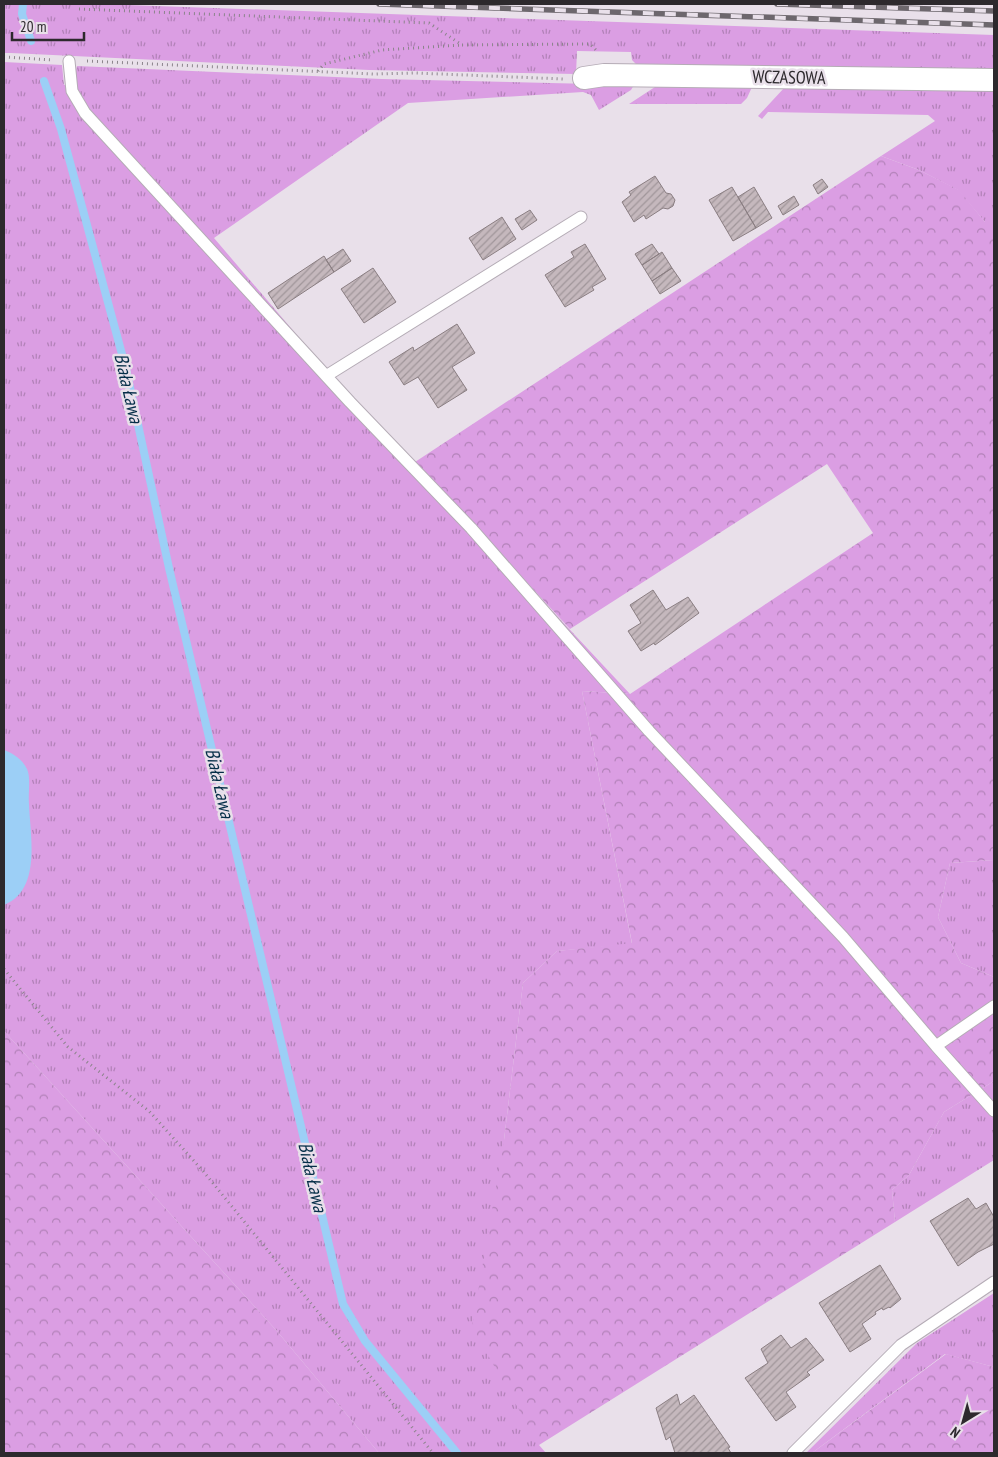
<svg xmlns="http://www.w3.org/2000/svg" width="998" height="1457" viewBox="0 0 998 1457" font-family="'PT Sans Narrow',sans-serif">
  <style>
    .grass { fill: url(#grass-tufts) }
    .forest { fill: url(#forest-crowns) }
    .water { fill: #9ccff6 }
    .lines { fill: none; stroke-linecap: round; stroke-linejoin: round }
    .stream { stroke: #9ccff6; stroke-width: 8 }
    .building { fill: url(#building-hatch); stroke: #8a7e82 }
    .service-casing { stroke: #b5acb6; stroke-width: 13 }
    .minor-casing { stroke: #b5acb6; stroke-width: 24 }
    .path { stroke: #8b848b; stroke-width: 3; stroke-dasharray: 1 4; stroke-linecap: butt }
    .service { stroke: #fff; stroke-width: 11 }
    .minor { stroke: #fff; stroke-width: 22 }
    .rail-casing { stroke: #6d676d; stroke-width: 5.5 }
    .rail { stroke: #e9e0ea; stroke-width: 4; stroke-dasharray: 11; stroke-linecap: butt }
    .labels { text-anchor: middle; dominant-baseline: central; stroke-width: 5; stroke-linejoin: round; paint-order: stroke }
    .street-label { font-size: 18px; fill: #2d292d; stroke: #e9e0ea }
    .water-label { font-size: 19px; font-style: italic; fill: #052e48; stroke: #e9e0ea }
  </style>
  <defs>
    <pattern id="grass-tufts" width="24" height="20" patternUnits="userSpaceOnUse" patternTransform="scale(1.25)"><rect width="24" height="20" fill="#db9ee3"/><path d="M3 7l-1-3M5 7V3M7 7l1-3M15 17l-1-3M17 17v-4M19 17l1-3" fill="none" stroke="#b281b8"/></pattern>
    <pattern id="forest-crowns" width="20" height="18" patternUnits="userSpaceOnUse" patternTransform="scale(1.25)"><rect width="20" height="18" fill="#db9ee3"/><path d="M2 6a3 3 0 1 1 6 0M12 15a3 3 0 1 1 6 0" fill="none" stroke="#b281b8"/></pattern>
    <pattern id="building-hatch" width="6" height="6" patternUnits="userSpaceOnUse" patternTransform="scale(1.25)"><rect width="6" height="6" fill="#c5b8bd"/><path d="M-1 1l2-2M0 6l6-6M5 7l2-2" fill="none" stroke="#a0969a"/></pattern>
  </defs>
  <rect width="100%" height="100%" fill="#e9e0ea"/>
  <path class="grass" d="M4,4h95l895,31v36l-357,-6 -5,-5 -1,-8 -54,-1 -1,23 -207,-4 -358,-17h-7z
    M4,62l58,3 2,20 13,1 -2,-12 2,-8 305,13 252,6 -3,5 -32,20 -8,-15 -8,-3 -175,11 -194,135 111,130 305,326 -48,-3 50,253 -75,7 -34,32 -19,157 35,305 7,8h-167l-103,-123 -272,-299z
    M658,85l94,2 -5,11 -6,6h-112z
    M785,87l209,3v132h-9l-27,-32 -39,-20 -38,-14 54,-35 -7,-6 -160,-3 -6,7 -4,-3z
    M994,860v117l-33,-14 -23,-46 12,-54z
    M994,1081v79l-99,62 -3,-32 17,-15 35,-63z
    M994,1293v74l-49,-13 -133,99h-6l111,-110z"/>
  <path class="forest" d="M881,156l38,14 40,20 26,32h9v638l-44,3 -12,54 23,46 33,14v104l-50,31 -35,63 -17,15 3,32 -356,223 -67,-118 32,-187 19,-157 34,-32 75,-8 -50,-252 48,3 243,-161 -46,-69 -257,165 -155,-167z
    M4,1031l272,299 103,123h-375z
    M946,1354l48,13v86h-182z"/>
  <path class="water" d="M4,750c10,4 18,9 23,19 4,8 1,25 2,35 1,31 13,86 -25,101z"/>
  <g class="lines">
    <path class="stream" d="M23,4l-1,10 9,27
      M44,81l17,48 65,240 43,199 174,736 22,37 92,112"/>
  </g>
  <path class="building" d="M655,176l11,17 5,1 4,6 -2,6 -5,3 -5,-1 -17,11 -2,-4 -10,7 -12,-20 9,-7 -2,-3z
    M822,179l6,8 -10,7 -5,-9z
    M732,187l24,41 -23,13 -24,-41z
    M754,187l18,31 -16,10 -18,-31z
    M794,196l5,9 -16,10 -5,-9z
    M530,210l7,10 -15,10 -7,-11z
    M502,217l14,22 -33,21 -14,-22z
    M585,244l21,35 -14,8 2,3 -29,17 -20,-32 29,-18 -3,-5z
    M652,244l7,10 -17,11 -7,-11z
    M343,249l8,12 -17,11 -8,-12z
    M662,252l10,16 -20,13 -10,-16z
    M324,256l10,16 -56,37 -10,-16z
    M373,268l23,34 -32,21 -23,-34z
    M672,268l9,13 -21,13 -8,-13z
    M457,324l18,29 -23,14 15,23 -29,18 -20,-31 -14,8 -15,-23 24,-15 1,4z
    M653,590l13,20 22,-13 11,16 -44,32 -1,-2 -13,8 -13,-20 13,-8 -11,-18z
    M968,1198l8,11 10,-6 8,14v27l-16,8 -20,14 -28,-45z
    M880,1265l21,34 -11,9 -1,-1 -6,3 -1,-2 -7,4 1,2 -14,10 9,15 -21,13 -31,-49z
    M781,1335l10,13 15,-10 18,22 -17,12 3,3 -24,17 10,15 -20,14 -31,-43 23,-15 -7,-14z
    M677,1394l3,11 14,-10 36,52 -2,1 3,5h-56l-5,-16 -4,3 -10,-32z"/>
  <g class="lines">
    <g class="service-casing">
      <path id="service" d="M69,61l3,30 13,22 265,289 121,126 178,203 194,206 93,109
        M326,376l255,-159
        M994,1006l-58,40 58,65
        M793,1453l108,-108 93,-63"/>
    </g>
    <g class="minor-casing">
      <path id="minor" d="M584,78l20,-3 390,5"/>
    </g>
    <path class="path" d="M79,9l350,14 33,22 128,-1 8,8
      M4,57l49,3
      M87,61l286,13 43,-1 147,6
      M318,71l6,-7 58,-14 79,-5
      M4,969l64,78 81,64 54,60 230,282"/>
    <use href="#service" class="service"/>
    <use href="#minor" class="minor"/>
    <g class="rail-casing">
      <path id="rail" d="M379,4l615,21
        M777,4l217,7"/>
    </g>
    <use href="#rail" class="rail"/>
  </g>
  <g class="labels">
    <g class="street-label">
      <text transform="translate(789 77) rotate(1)">WCZASOWA</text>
    </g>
    <g class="water-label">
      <text transform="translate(129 388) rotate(77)">Biała Ława</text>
      <text transform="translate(220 783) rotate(77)">Biała Ława</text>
      <text transform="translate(313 1177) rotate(77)">Biała Ława</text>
    </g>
  </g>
  <rect width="998" height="1457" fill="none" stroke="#2d292d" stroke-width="10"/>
  <g transform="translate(963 1422) rotate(217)" stroke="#e9e0ea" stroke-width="4" paint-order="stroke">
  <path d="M0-4L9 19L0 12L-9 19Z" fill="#2d292d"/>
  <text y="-8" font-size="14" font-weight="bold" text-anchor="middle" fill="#2d292d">N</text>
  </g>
  <path d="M12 32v8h72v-8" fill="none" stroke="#2d292d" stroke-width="2.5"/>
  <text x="20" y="32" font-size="15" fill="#2d292d" stroke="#e9e0ea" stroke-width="4" paint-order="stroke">20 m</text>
</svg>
